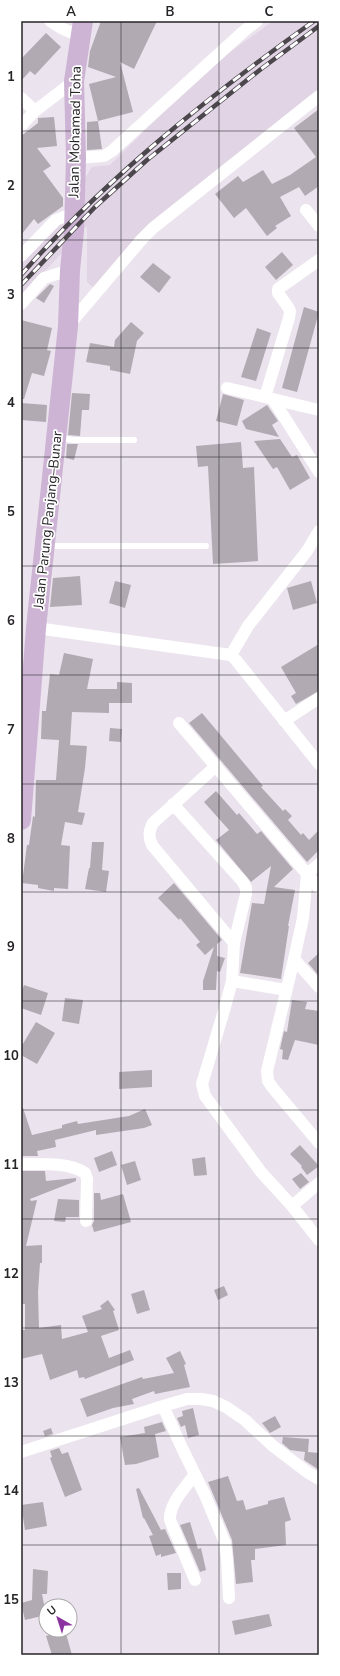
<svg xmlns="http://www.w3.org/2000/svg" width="340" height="1676" viewBox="0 0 340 1676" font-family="'Nunito Sans',sans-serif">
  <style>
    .built { fill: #e1d4e5 }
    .building { fill: #b1aab3 }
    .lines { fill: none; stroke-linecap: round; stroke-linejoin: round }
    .lane { stroke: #fff; stroke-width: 6 }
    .street { stroke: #fff; stroke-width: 12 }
    .primary { stroke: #cdb3d4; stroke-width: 20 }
    .rail-casing { stroke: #4b474c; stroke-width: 4.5 }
    .rail { stroke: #fff; stroke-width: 3; stroke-dasharray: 9; stroke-linecap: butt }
    .grid { fill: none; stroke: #272428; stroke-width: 1; stroke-opacity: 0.55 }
    .labels { text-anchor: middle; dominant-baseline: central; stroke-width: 3.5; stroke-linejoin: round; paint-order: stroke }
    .street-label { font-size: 14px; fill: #272428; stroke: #fff }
    .neatline { fill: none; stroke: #272428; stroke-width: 1.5 }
    .grid-label { font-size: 13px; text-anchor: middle; font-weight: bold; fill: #272428 }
  </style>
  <rect width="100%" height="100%" fill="#ebe3ed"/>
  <path class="built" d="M273,21h46v71l-175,141 -48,57 -9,-8v-56l-66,71v-40l46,-50 25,-40 18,-2 98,-97z"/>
  <path class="building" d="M101,21h56l-23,48 -14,-7 13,50 -35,9 -9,-37 27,-7 -28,-10 2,-16z
    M46,33l15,14 -26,28 -5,-4 -9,10v-22z
    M319,109v77l-14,10 -6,-9 -19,10 11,19 -16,10 2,2 -10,8 -21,-28 -12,10 -19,-24 23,-18 5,6 20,-12 9,14 18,-9 26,-18 -22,-29z
    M54,117l3,29 -20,2 14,18 -8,5 20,27v8l-25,18 -4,-5 -13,16v-99l17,-13v-5z
    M98,121l4,28 -15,1v-28z
    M282,252l11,13 -17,15 -11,-13z
    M153,263l18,14 -12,16 -19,-16z
    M50,284l4,2 -10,17 -8,-5z
    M304,307l15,5 -22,80 -15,-4z
    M21,320l31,8 -5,22 4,1 -7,25 -12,-3 -8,26h-3z
    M131,322l13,11 -7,8 -7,33 -20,-4v-4l-24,-4 4,-19 24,4 1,-7z
    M257,328l14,5 -15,48 -15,-4z
    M72,393l18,1 -1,16h-7l-2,26 -12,-1z
    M223,394l21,6 -7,26 -21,-5z
    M21,403l26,2 -1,17 -25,-2z
    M267,405l11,16 -6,4 7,12 -33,-8 -4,-8z
    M280,439l12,18 5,-2 13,23 -20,12 -13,-23 -4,2 -19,-28z
    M241,442l2,26 11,-1 4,94 -45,3 -5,-98 -10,1 -2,-21z
    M67,444h11l-4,16 -8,-2z
    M80,576l2,29 -32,2 3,-29z
    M115,581l16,4 -6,23 -16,-5z
    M311,581l6,22 -24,7 -6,-22z
    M319,644v47l-23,13 -5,-8 5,-3 -15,-26z
    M64,653l29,6 -6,30h30v-7l15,1v20h-23v10l-37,-1 -2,33 17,1 -2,22 -7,44 7,1 -3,12 -17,-3 -4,23 9,1 -2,43 -14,-1v3l-16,-3v-3l-16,-2 5,-38h2l4,-29 2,1 1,-37h20l3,-40 -18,-1 1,-28h4l4,-37 9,1z
    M202,713l61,73 -2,1 22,24 2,-2 7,7 -4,4 13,15 2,-2 6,7 10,-10v20l-12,12 -118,-139z
    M110,728l12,1 -1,13 -12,-1z
    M216,791l21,24 2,-2 18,21 4,-3 32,38 -19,18 21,3 -7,36h1l-8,53 -41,-6 12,-70 12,1 7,-38 -20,16 -35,-42 13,-10 -25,-28z
    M92,842h12l-2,28 7,1 -3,21 -21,-3 4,-21h1z
    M174,883l48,57 -5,4v12l8,2 -5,14 -3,-1 -1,19h-13v-9l11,-34 -9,8 -9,-10 4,-3 -20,-24 -1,2 -21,-22z
    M319,953v23l-11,-13z
    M24,985l24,8 -7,22 -20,-7v-15z
    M65,998l18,2 -4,24 -17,-3z
    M292,1000l15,2 -2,7 14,2v34l-24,-5 -7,20 -6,-1 1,-9 -3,-1 4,-18 3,1z
    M36,1022l19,11 -18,31 -16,-9v-8z
    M152,1070v17l-33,2v-17z
    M21,1108h2l9,27 30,-7v-3l15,-4 1,3 51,-8 16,-7 7,16 -8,3 -48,7v-5l-41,10 1,7 -19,4 1,5h-17z
    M300,1145l19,21 -12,9 -6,-8 1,-1 -12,-12z
    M112,1151l5,14 -18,7 -5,-14z
    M205,1157l2,18 -13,1 -2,-17z
    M135,1161l6,19 -14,5 -6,-20z
    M21,1171h24l1,10 30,-3v3l-46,18 1,2 6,-1 -11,46 16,-1v18h-2l-2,29 1,36 22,-3 1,14 26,-7 -6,-16 20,-7 -2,-3 8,-6 7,10 -2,1 6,19 -18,6 8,22 21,-8 4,10 -49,19 -1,-2 -5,1 -2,-8 -27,10 -8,-26 -21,5v-29h4v-26h-4z
    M301,1173l8,9 -9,7 -8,-10z
    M94,1193h6l1,7 22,-6 8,28 -37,10 -2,-7 2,-4z
    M58,1199l21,1v17h-13l-1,5 -11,-1z
    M224,1286l4,9 -10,5 -4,-10z
    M144,1290l6,20 -13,4 -6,-20z
    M180,1351l6,13 -2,1 6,22 -35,7 -1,-3 -22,8 2,5 -21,4 -26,9 -7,-18 62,-22 1,2 31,-6 -8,-15z
    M193,1408l6,27 -11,3 -3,-13 -4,2 -4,-9 6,-2 -1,-5z
    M275,1416l6,11 -11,6 -8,-10z
    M162,1422l4,9 -11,3 4,23 -23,7 -11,1 -5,-28 25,-4 -1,-6z
    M51,1428l2,6 -8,2 -2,-5z
    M283,1437l26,2 -1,13 11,1v17l-15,-10 1,-8 -15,-2 -8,-7z
    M59,1448l3,6 6,-2 14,38 -17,7 -15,-39 2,-1 -2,-6z
    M228,1476l9,25 6,-1 3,10 22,-6v-3l16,-4 7,23 -6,2 1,23 -31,4v11h-4l2,22 -17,2 -4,-44 -24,-58z
    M139,1488l22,42 4,-1 11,24 -15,4v-3l-5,2 -7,-20 4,-1 -9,-17h-1l-7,-29z
    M43,1502l4,24 -22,4 -4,-25z
    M190,1522l8,27 3,-1 5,22 -6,2 -20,-47z
    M33,1569l15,2 -1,23h-5l4,21 -21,5 -4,-17 11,-3z
    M167,1573h14v16l-13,1z
    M269,1614l3,12 -37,9 -3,-14z
    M65,1630l7,25h-20l-6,-19z"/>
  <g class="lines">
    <path class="lane" d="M59,438l15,2h60
      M48,546h158"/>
    <path class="street" d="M50,21l11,7 18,8
      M21,98l14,13
      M21,126l14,-15 39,-30
      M76,158l28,-2 8,-5 132,-120 13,-10
      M306,210l13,16
      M21,256l35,-36 18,-7
      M21,304l23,-26 26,-8
      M68,326l74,-87 11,-11 166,-132
      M227,388c31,7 61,15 92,22
      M265,397l24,-79 1,-7 -2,-4 -10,-14v-4l41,-29
      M274,401l45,71
      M36,628l195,27 5,5 83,104
      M231,655l17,-29 59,-75 12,-20
      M284,721l35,-23
      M179,723l140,165
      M216,766l-63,57c-4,8 -5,13 -1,22l82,98
      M173,804l70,78 3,6v6l-12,49 -2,38 -7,26 -23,77 3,12 56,76 31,34 27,34
      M319,864l-12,10 -4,44 -9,41 -27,112 1,10 4,6 47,56
      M294,959l25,28
      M232,981l54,9
      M21,1164c18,0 48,-2 64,9l2,6 -1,42
      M292,1206l27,-23
      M163,1406l19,42 23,47 20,48 2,16 2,39
      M21,1452l142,-46 24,-7h14l12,2 13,6 19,13 28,26 34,26 12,7
      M195,1474c-9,13 -26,29 -25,46l25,60"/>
    <path class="primary" d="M21,820l15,-192 32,-302 2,-56 4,-39 2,-73 -2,-77 9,-60"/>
    <g class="rail-casing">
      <path id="rail" d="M21,275c85,-97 188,-179 293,-254
        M21,285l74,-78 52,-47 114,-91 58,-43"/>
    </g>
    <use href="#rail" class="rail"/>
  </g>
  <path class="grid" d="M121,21v1634M219,21v1634M21,131h298M21,240h298M21,348h298M21,457h298M21,566h298M21,675h298M21,784h298M21,892h298M21,1001h298M21,1110h298M21,1219h298M21,1328h298M21,1436h298M21,1545h298"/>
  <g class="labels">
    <g class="street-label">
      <text transform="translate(75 132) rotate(-89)">Jalan Mohamad Toha</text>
      <text transform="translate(48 520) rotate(-84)">Jalan Parung Panjang–Bunar</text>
    </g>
  </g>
  <rect width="340" height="1676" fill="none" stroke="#ffffff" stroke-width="44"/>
  <g transform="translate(58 1618) rotate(321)"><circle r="19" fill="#ffffff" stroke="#a9a7a9"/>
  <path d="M0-3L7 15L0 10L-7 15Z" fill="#8a33a0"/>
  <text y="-6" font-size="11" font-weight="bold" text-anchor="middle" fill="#272428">U</text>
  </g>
  <rect x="22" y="22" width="296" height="1632" class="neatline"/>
  <g class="grid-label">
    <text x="71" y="16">A</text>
    <text x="170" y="16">B</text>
    <text x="269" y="16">C</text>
    <text x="11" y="81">1</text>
    <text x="11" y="190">2</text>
    <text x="11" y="299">3</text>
    <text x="11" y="407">4</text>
    <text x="11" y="516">5</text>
    <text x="11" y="625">6</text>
    <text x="11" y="734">7</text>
    <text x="11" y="843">8</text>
    <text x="11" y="951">9</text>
    <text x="11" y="1060">10</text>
    <text x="11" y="1169">11</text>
    <text x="11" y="1278">12</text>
    <text x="11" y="1387">13</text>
    <text x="11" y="1495">14</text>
    <text x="11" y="1604">15</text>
  </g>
</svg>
